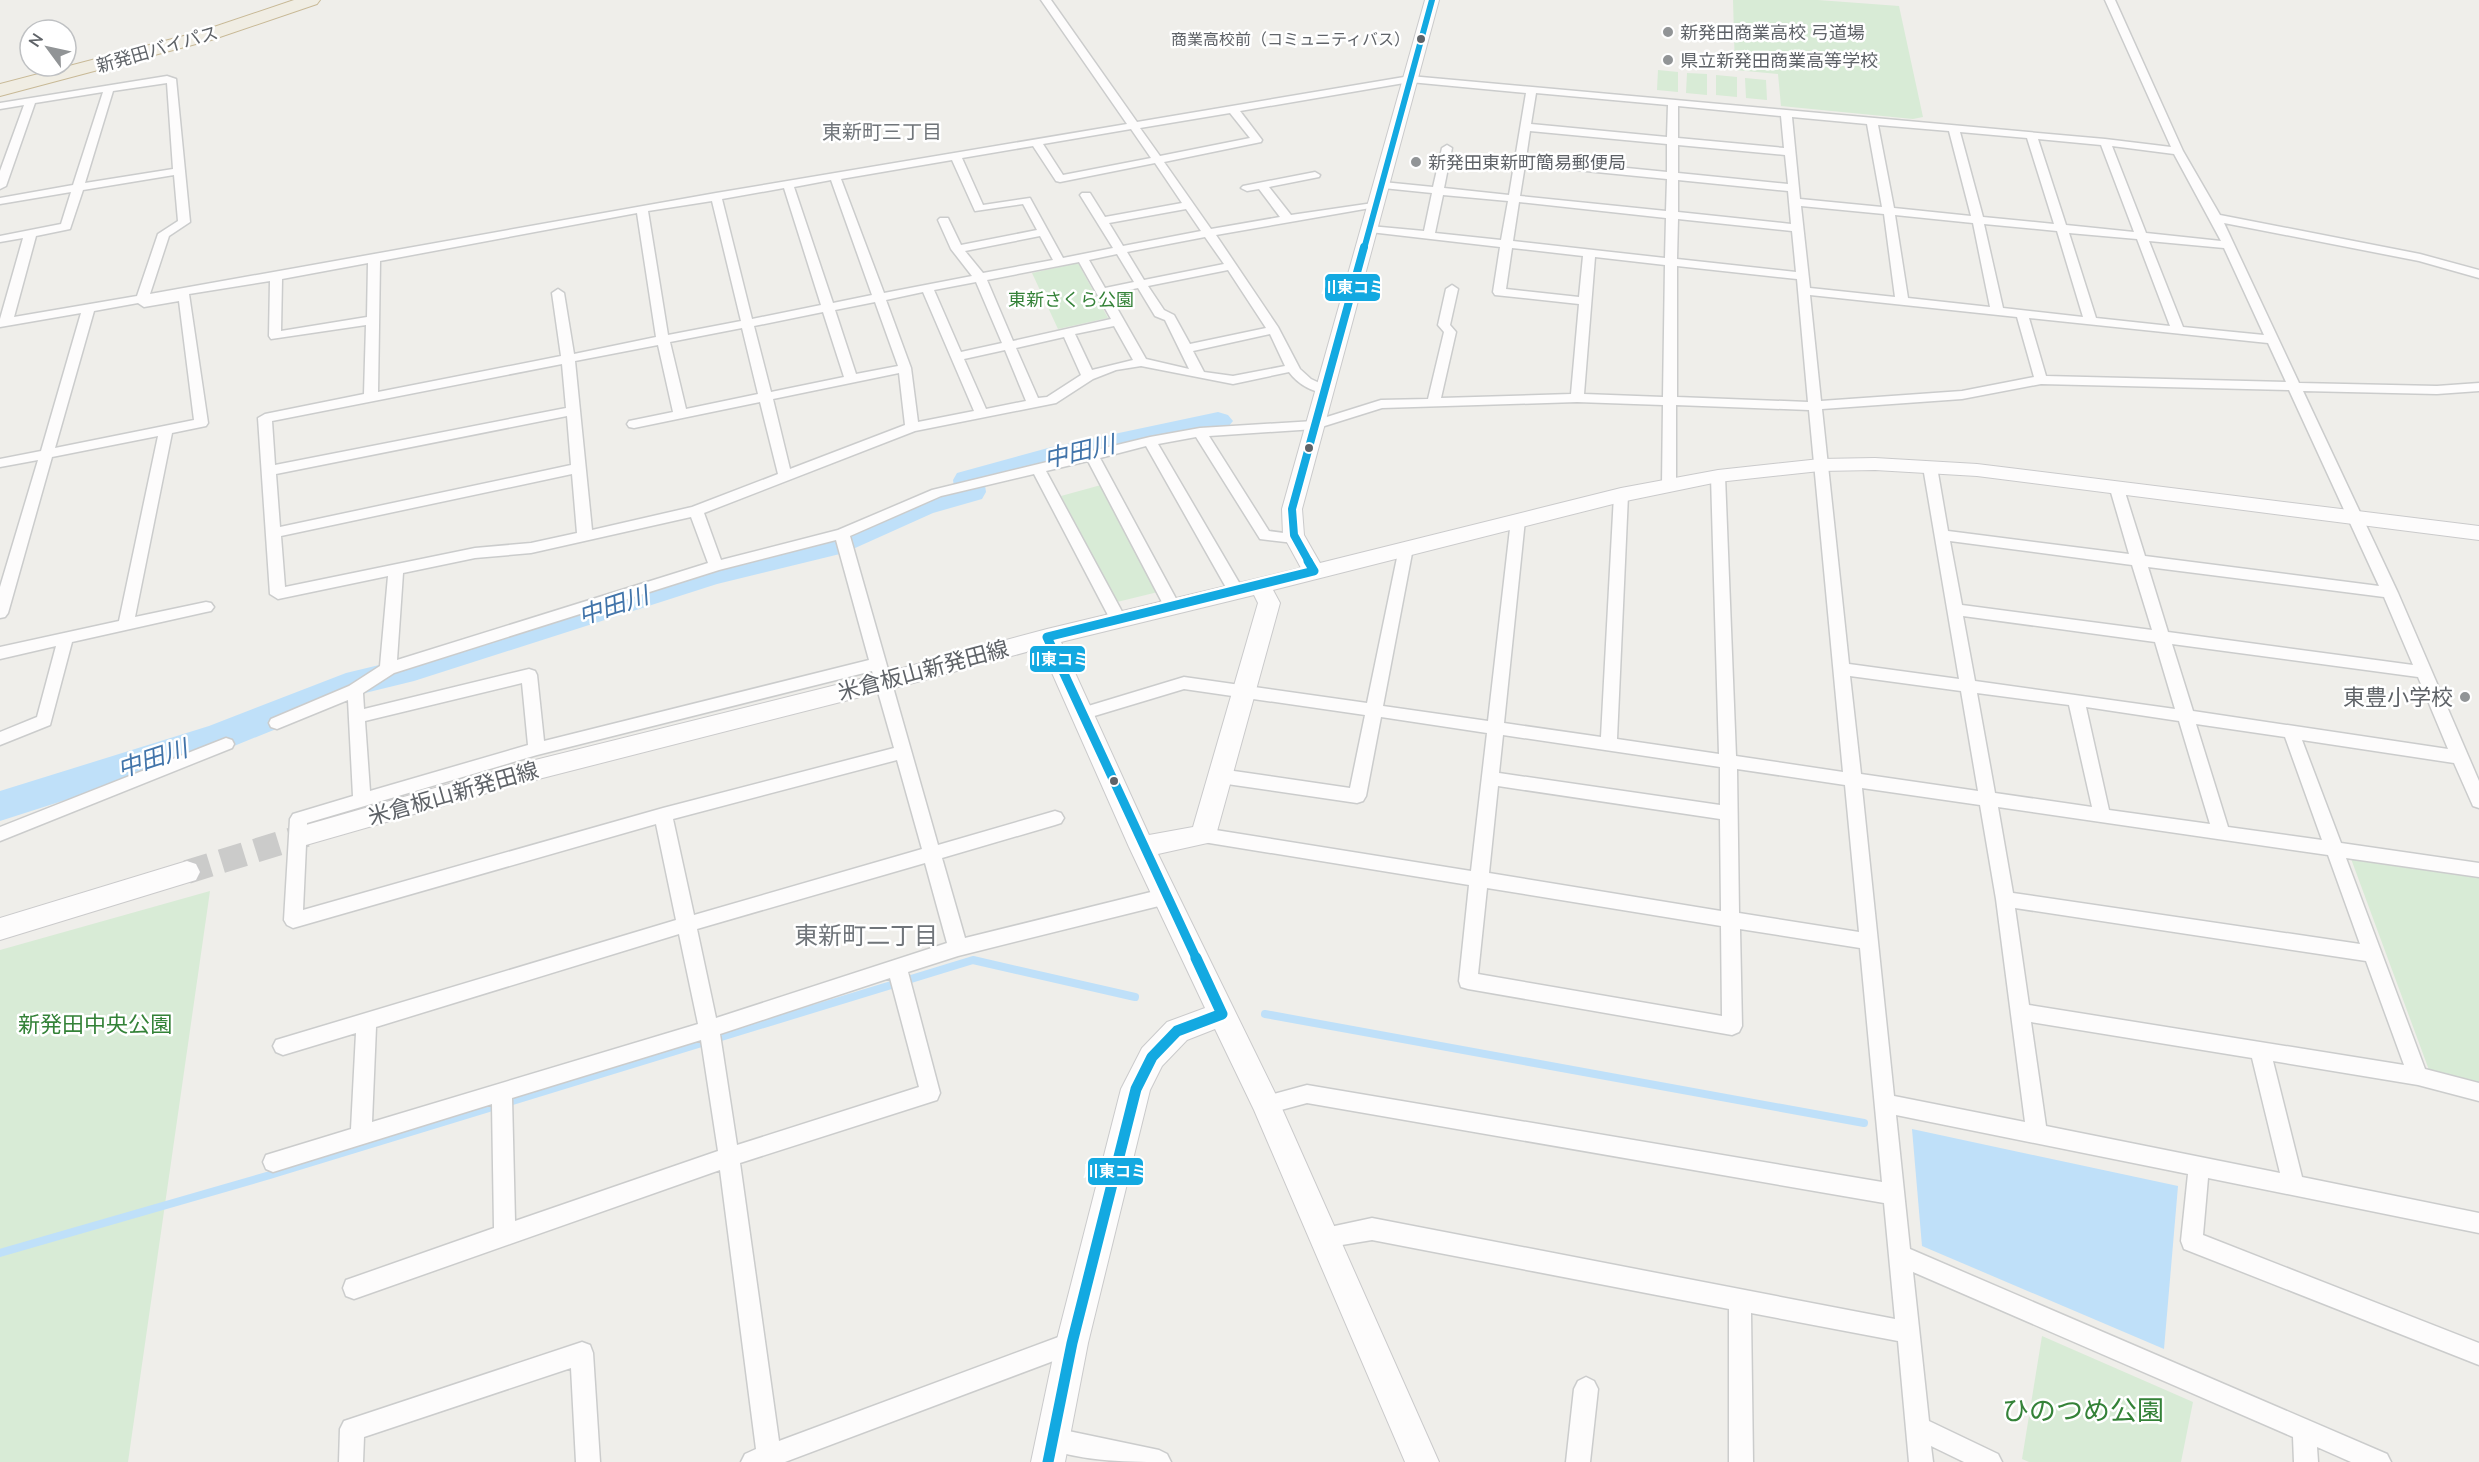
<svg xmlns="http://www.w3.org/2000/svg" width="2479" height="1462" viewBox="0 0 2479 1462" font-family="Mulish,'Noto Sans JP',sans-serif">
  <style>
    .green { fill: #d8ebd6 }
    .water { fill: #bfe0f9 }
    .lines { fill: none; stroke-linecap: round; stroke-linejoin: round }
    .stream { stroke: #bfe0f9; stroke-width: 8 }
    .river { fill: #bfe0f9; fill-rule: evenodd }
    .secondary-tunnel { stroke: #cbcbca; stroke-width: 24; stroke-dasharray: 24 12; stroke-linecap: butt }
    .street-casing { stroke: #cbcccc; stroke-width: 3 }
    .secondary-casing { stroke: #cacacb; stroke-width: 2 }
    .highway-casing { stroke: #c8b996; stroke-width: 2 }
    .street { fill: #fdfcfc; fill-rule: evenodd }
    .secondary { fill: #fdfcfc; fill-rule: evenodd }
    .highway { fill: #f0ede3; fill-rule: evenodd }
    .bus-1-far3-casing { stroke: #fff; stroke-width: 9 }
    .bus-1-far2-casing { stroke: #fff; stroke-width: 11 }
    .bus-1-far1-casing { stroke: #fff; stroke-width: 14 }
    .bus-1-casing { stroke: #fff; stroke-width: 16 }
    .bus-1-far3 { stroke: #13a9e1; stroke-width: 6 }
    .bus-1-far2 { stroke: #13a9e1; stroke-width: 8 }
    .bus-1-far1 { stroke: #13a9e1; stroke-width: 9 }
    .bus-1 { stroke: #13a9e1; stroke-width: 11 }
    .poi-dot { fill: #919496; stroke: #fff; stroke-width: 2 }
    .bus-dot { fill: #5f6368; stroke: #fff; stroke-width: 2 }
    .labels { text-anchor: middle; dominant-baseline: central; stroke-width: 5; stroke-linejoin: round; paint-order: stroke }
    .far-bus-label { font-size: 16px; fill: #5f6368; stroke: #fff; text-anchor: end }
    .far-poi-label { font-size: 18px; fill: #5f6368; stroke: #fff; text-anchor: start }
    .far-street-label { font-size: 18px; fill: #5f6368; stroke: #fff }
    .far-park-label { font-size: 18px; fill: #348238; stroke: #fff }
    .far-neighbourhood-label { font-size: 20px; fill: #70757a; stroke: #fff }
    .street-label { font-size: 22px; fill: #5f6368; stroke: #fff }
    .poi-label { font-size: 22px; fill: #5f6368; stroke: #fff; text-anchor: end }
    .park-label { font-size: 22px; fill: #348238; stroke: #fff }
    .water-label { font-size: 24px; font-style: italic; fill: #4174aa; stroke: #fff }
    .neighbourhood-label { font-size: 24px; fill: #70757a; stroke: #fff }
    .near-park-label { font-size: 27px; fill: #348238; stroke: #fff }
    .line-badge { stroke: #fff; stroke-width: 2 }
    .badge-label { font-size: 16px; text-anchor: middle; font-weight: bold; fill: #fff }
  </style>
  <rect width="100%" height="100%" fill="#efeeea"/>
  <path class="green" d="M1733,0h85l81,6 24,111 -10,2 -132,-13 -3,-32 -43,-4z
    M1658,70l20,2v20l-21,-2z
    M1687,73l20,1v21l-21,-2z
    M1716,75l21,2v20l-21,-2z
    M1745,78l21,2 1,20 -21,-2z
    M1078,263l30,55 -50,11 -26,-56z
    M1101,485l57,107 -41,10 -56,-106z
    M2350,856l129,21v206l-50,-13z
    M210,891l-82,571h-128v-512z
    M2042,1336l151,66 -12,60h-152l-7,-3z"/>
  <path class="water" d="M1912,1129l266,57 -14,163 -242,-103z"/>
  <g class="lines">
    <path class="stream" d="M1265,1014l599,109
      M0,1253l270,-78 703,-215 162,37"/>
    <path class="river" d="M1218,412l10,3 5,6 -5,6 -176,39 -67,19 1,7 -4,7 -49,14 -89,40 -127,31 -303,97 -49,12 -131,53 -234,75v-30l209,-65 137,-53 54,-13 299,-94 125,-30 87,-37 43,-12 -1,-7 4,-7 91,-25z"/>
    <path class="secondary-tunnel" d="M187,872l119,-37"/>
    <g class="street-casing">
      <path id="street" d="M1041,0h10l86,122 273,-46 695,63 66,8 -66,-147h10l68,151 37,64 200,39 59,16v8l-60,-17 -195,-38 75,160 138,3 42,-3v8l-42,3 -134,-3 95,202 81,188v27l-6,-2 -19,-43 -152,-23 39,103 138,20v14l-133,-19 79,211 54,14v18l-61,-16 -145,-24 29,116 177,36v20l-271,-55 -5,57 276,108v22l-295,-116 -3,-8 7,-67 -292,-59 14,134 477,205 4,8h-40l-34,-15 1,15h-24l-1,-25 -380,-165 16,149 69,33 4,8h-38l-33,-16 2,16h-24l-11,-121 -147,-28 2,149h-24v-153l-357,-69 -48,8 -8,-4 -3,-7 3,-7 56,-12 523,101 -11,-116 -577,-100 -41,11 -7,-2 -3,-7 3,-7 48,-13 575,97 -22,-234 -120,-19 2,97 -3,6 -7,3 -264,-46 -7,-2 -2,-6 10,-96 -266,-43 -6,-2 -3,-5 3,-5 6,-2 268,43 16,-138 -106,-16 -15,79 -3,5 -6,2 -137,-20 -6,-2 -2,-5 2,-5 6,-2 130,19 15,-73 -181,-26 -103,31 -6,-2 -2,-4 2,-4 109,-33 183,26 32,-155 7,-5 7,5 -30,158 105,15 23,-201 7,-5 7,5 -21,203 97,14 13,-242 7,-5 7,5 -11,244 102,15 -8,-278 7,-4 7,4 11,280 107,16 -34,-362 -133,-5v80l-7,5 -7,-5 1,-80 -86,-3 -195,6 -67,21 -106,7 60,95 30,4 2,3 -2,3 -5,2 -34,-4 -64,-102 -38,7 86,147 -8,5 -8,-5 -82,-145 -46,12 80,148 -3,4h-10l-3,-4 -76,-145 -42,10 80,148 -3,4h-10l-3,-4 -76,-145 -93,22 -91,40 88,309 117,-34 6,2 3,5 -3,5 -6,2 -113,33 23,80 202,-50 6,3 3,5 -3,5 -6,3 -209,52 -50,16 32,121 -3,7 -197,63 39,278 293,-109 8,3 3,8 -3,8 -295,111h-44l4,-8 11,-5 -36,-279 -366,129 -8,-3 -3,-8 3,-8 148,-52 -2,-124 -219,68 -7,-3 -3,-7 3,-7 85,-26 5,-96 -73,22 -7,-3 -3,-6 3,-6 400,-120 -20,-96 -363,104 -6,-3 -3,-5 6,-101 3,-5 60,-18 -5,-96 -71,29 -6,-2 -2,-4 2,-4 78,-33 31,-20 8,-90 -110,23 -8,-5 -12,-176 7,-4 99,-20 2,-69 -95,14 -2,-3 1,-55 -81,13 19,129 -2,3 -34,7 -37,184 71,-15 5,1 3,4 -3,4 -5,1 -134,30 -22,83 -50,20v-13l37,-15 19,-71 -56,13v-12l119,-26 39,-185 -106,21 -44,156 -3,4 -5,1v-31l38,-127 -38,7v-8l41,-8 40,-138 -81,14v-8l23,-81 -23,4v-6l61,-12 10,-32 -71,12v-6l73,-13 30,-93 -68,11 -29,83 -6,3v-18l24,-66 -24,4v-6l167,-27 9,3 14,143 -21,14 -19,58 566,-101 411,-69zM1410,82l116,11 -17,102 -65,-7 8,-40 -5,-3 -5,3 -9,39 -50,-5 -6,3 6,3 49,5 -8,38 -54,-5 -6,3 6,3 130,15 -7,45 2,3 84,9 -8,90 -130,4 15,-66 -6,-7 8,-36 -6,-4 -6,4 -8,36 6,7 -16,67 -47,1 -67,21 -114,7 -50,9 -218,53 -94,40 -117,30 -17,-47 211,-82 141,-28 37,-24 23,-9 25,-4 92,18 56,-12c9,12 26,23 41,20l2,-3 -21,-10 -11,-10 -22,-42 -62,-92 160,-28 6,-3 -2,-2 -89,13 -22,-28 50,-10 1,-2 -5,-3 -72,14 -2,2 6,3 12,-2 21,28 -69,12 -47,-67 97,-20 1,-2 -22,-29zM167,83l6,86 -88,14 28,-92zM1536,93l132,12 -1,32 -136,-13zM1678,106l103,10 3,32 -106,-10zM1230,113l20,25 -90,18 -20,-28zM1792,117l75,7 15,83 -82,-8zM1878,125l71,6 22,85 -77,-8zM1131,129l20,29 -88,17 -20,-31zM1530,131l137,13v28l-141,-14zM1960,132l67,6 27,86 -71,-7zM2038,139l63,6 33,87 -68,-7zM1678,145l107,10 3,29 -110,-11zM1033,146l23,35 4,1 95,-19 27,40 -77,14 -15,-24h-8l-2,2 33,53 -50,10 -33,-60 -47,7 -21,-47zM2112,146l62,8 47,87 -75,-8zM952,160l23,51 48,-7 14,26 -76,15 -13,-27h-8l-2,2 13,29 21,27 -88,17 -43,-114zM1525,165l142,14 -1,32 -146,-15zM174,175l4,46 -20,13 -21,62 -123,21 22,-81 34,-7 13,-39zM831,180l41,115 -39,8 -39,-116zM1678,180l110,11 3,33 -113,-12zM784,188l37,117 -69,14 -30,-120zM1443,195l65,6 -7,39 -66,-7zM712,201l29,120 -73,14 -20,-124zM1519,202l147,16 -1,40 -152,-17zM1801,206l83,8 11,83 -85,-9zM1186,209l15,22 -78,15 -14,-23zM637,213l19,124 -82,17 -10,-61 -6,-4 -6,4 9,63 -183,36 2,-131zM1895,215l78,8 17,84 -82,-9zM1678,219l114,12 4,41 -119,-13zM1984,224l73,7 26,86 -80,-9zM2069,233l68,6 33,87 -74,-8zM1040,236l13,24 -70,13 -18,-22zM1205,237l19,27 -80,16 -17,-28zM2149,241l75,7 40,87 -81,-8zM1512,248l71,8 -4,41 -73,-8zM1117,254l17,28 -29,6 -16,-28zM1595,257l70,8 -2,132 -79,-3zM1079,262l32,57 -98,22 -26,-61zM368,263l-1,54 -86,14 1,-52zM1677,266l120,13 11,123 -131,-5zM1228,270l38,58 -76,16 -16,-29 -10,-5 -16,-24zM976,282l26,61 -41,9 -27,-62zM1138,288l17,28 10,4 24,49 -43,-10 -37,-65zM923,292l51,119 -56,11 -7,-54 -25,-68zM1810,295l207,22 17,60 -72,14 -141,10zM179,301l15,119 -139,28 39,-137 44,-8 6,4zM875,302l23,64 -42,8 -21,-64zM823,312l21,65 -73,15 -17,-66zM2029,318l239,25 18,39 -240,-6zM1114,326l19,34 -41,10 -17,-36zM742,328l16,66 -72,15 -16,-67zM1270,334l15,32 -52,10 -29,-4 -11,-21zM1064,337l17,38 -34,22 -9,1 -22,-50zM658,345l15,67 -44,9 -2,3 2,3 5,1 126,-26 18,72 -86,33 -100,23 -17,-169zM1005,350l21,51 -40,8 -22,-50zM562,364l4,44 -291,57 -3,-44zM899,373l6,52 -115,44 -17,-70zM2041,384l248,6 90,196 -234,-30 -21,-67 -7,-5 -7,5 19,65 -181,-23 -11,-64 -7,-4 -7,4 36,212 -110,-15 -27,-255 140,-10zM567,416l4,49 -291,62 -4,-53zM572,474l5,59 -46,10 -56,5 -190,39 -4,-51zM691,517l17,46 -311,97 6,-87 72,-15 56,-5zM836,540l33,120 -325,81 -7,-66 -2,-4 -6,-2 -165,40 -1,-16 31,-20 325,-103zM1950,541l182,24 20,65 -190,-25zM2148,567l236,30 29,68 -245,-33zM1963,616l192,26 20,67 -200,-28zM2172,644l246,33 30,72 -255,-38zM872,671l22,77 -231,60 -360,102 4,-87 230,-68zM1850,676l111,15 17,100 -117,-17zM522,683l6,62 -158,46 -5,-70zM1977,693l92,12 23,102 -97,-14zM2086,707l93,14 31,103 -101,-14zM2196,724l89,13 37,103 -94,-13zM1503,735l217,32v38l-221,-32zM897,760l25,89 -228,66 -21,-96zM1737,769l108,16 14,147 -120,-19zM1498,786l222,33 1,92 -232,-38zM1862,788l118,17 16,94 29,223 -131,-26zM1998,807l330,48 32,89 -347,-51zM925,863l22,80 -231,75 -19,-89zM1487,888l234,38 1,90 -244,-42zM2015,908l351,53 38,104 -375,-60zM679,934l19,90 -326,98 4,-95zM890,978l29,109 -182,58 -17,-111zM2031,1022l221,36 28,115 -234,-47zM701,1040l17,111 -203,70 -3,-123z
        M226,738l6,2 2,4 -2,4 -232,93v-14z
        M582,1342l8,3 3,8 7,109h-24l-5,-94 -207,69 -1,25h-24l1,-33 4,-8z
        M1586,1377l8,4 4,8 -8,73h-24l8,-73 4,-8z
        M1054,1428l105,22 8,4 4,8c-42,0 -86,0 -125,-14l-4,-8 4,-8z"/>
    </g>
    <g class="secondary-casing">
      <path id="secondary" d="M1425,0h14l-137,509 2,26 16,28 301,-75 97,-18 102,-11 55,-1 102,6 502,62v14l-502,-64 -102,-6 -55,1 -102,11 -97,20 -348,88 7,13 -64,232 -4,7 -54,12 118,241 163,367h-34l-151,-352 -39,-81 -28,11 -25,26 -12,24 -62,253 -23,119h-34l25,-119 65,-254 21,-41 25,-26 38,-14 -76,-161 -88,-199 -157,43 -369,94 -209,60 -9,-3 -4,-7 4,-7 9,-3 209,-60 369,-92 163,-44 254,-61 -18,-33 -1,-26zM1254,595l4,8 -65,224 -44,8 -88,-193z
        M187,861l9,3 4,8 -4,8 -196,60v-22z"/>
    </g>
    <g class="highway-casing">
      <path id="highway" d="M294,0h26l-3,4 -106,36 -211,56v-12l199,-52z"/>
    </g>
    <use href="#street" class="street"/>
    <use href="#secondary" class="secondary"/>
    <use href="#highway" class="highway"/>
    <g class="bus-1-far3-casing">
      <path id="bus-1-far3" d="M1364,249l68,-249"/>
    </g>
    <g class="bus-1-far2-casing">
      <path id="bus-1-far2" d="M1309,562l-15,-27 -2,-26 72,-262"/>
    </g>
    <g class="bus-1-far1-casing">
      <path id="bus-1-far1" d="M1197,960l-150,-323 267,-66 -6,-10"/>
    </g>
    <g class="bus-1-casing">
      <path id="bus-1" d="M1048,1462l24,-119 64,-254 16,-32 25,-26 45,-17 -26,-56"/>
    </g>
    <use href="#bus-1-far3" class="bus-1-far3"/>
    <use href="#bus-1-far2" class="bus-1-far2"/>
    <use href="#bus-1-far1" class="bus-1-far1"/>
    <use href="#bus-1" class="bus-1"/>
  </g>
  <g class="poi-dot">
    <circle cx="1668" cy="32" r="6"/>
    <circle cx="1668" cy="60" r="6"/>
    <circle cx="1416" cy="162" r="6"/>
    <circle cx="2465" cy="697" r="6"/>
  </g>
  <g class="bus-dot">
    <circle cx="1421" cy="39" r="5"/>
    <circle cx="1309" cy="448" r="5"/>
    <circle cx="1114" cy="781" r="5"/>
  </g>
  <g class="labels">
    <g class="far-bus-label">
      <text x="1410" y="39">商業高校前（コミュニティバス）</text>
    </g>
    <g class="far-poi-label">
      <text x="1680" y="32">新発田商業高校 弓道場</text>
      <text x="1680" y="60">県立新発田商業高等学校</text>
      <text x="1428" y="162">新発田東新町簡易郵便局</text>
    </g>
    <g class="far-street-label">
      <text transform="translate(157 49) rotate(-16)">新発田バイパス</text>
    </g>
    <g class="far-park-label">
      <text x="1071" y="299">東新さくら公園</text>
    </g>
    <g class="far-neighbourhood-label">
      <text x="882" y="131">東新町三丁目</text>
    </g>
    <g class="street-label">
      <text transform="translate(923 670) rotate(-15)">米倉板山新発田線</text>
      <text transform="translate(453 793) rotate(-16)">米倉板山新発田線</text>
    </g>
    <g class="poi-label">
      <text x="2453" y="697">東豊小学校</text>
    </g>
    <g class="park-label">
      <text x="95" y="1024">新発田中央公園</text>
    </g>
    <g class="water-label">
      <text transform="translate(1079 451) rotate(-13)">中田川</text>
      <text transform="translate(613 605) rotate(-18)">中田川</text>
      <text transform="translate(152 758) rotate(-18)">中田川</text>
    </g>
    <g class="neighbourhood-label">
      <text x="866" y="935">東新町二丁目</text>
    </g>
    <g class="near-park-label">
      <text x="2083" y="1410">ひのつめ公園</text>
    </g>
  </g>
  <g class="line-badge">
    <rect x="1324" y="273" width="57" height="29" rx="6" fill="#13a9e1"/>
    <rect x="1029" y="645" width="57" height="28" rx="6" fill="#13a9e1"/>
    <rect x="1087" y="1157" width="57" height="29" rx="6" fill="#13a9e1"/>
  </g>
  <g class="badge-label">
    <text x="1353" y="293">川東コミ</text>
    <text x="1057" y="665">川東コミ</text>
    <text x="1115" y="1177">川東コミ</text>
  </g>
  <g transform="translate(48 48) rotate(303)"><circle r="28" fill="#ffffff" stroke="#bfc1c3" stroke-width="1.5"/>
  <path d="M0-4.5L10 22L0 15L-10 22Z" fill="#919496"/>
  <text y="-9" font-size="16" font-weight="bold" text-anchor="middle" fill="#5f6368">N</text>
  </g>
</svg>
